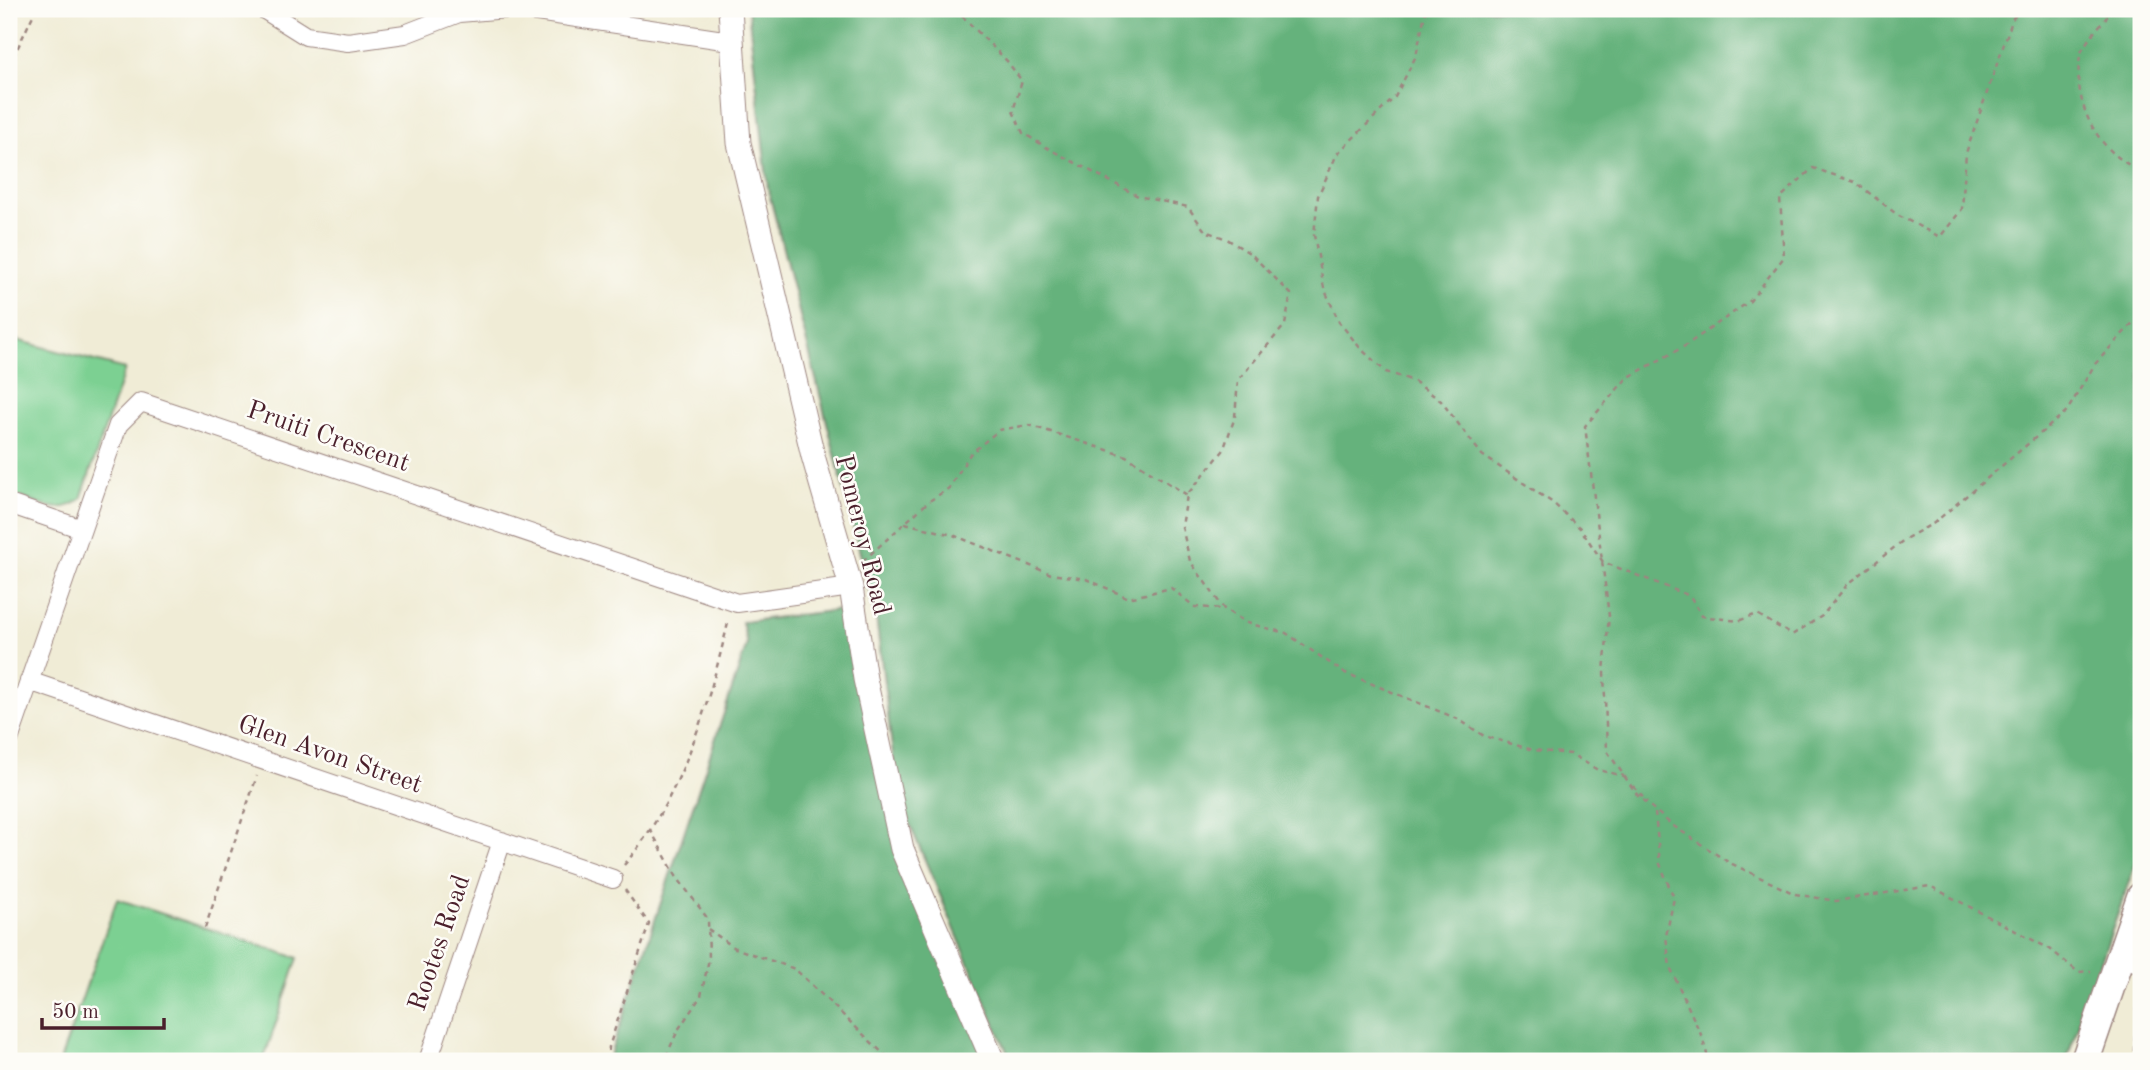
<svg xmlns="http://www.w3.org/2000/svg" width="2150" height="1070" viewBox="0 0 2150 1070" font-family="'Old Standard TT',serif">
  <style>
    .green { fill: #7cd092; stroke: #63785e; stroke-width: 2 }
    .forest { fill: #65b27c; stroke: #586854; stroke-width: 2 }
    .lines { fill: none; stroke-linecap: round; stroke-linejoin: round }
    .minor-casing { stroke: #9d8680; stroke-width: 20 }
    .tertiary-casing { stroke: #9d8680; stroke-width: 25 }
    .primary-casing { stroke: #9d8680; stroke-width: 31 }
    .path { stroke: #9d8680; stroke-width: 2.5; stroke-dasharray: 5 5; stroke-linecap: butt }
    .minor { stroke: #fff; stroke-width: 18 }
    .tertiary { stroke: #fff; stroke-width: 23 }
    .primary { stroke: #fff; stroke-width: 28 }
    .labels { text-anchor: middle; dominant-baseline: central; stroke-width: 5; stroke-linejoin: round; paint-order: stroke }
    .street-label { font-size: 26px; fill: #4a1f2b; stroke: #fdfcf7 }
  </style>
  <rect width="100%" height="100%" fill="#fdfcf7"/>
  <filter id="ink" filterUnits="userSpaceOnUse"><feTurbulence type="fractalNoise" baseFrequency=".0143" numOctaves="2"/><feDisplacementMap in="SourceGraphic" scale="14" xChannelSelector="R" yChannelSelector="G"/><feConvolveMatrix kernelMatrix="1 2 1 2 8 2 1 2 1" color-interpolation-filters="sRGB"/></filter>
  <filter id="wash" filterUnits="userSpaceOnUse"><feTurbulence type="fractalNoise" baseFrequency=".00686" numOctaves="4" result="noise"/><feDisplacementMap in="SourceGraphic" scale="28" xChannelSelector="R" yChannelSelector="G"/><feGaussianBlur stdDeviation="1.57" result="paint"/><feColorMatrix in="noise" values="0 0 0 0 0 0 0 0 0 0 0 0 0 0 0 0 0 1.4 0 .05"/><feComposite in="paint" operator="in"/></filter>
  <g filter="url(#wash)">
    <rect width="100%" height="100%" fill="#f0ecd6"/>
    <path class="green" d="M9,338l116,31 -44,130c-22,19 -48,2 -72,-6z
      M117,899l181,59 -35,103h-203z"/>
    <path class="forest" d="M748,9h1393v839l-75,213h-1055l-113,-264 -22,-180 -108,-428z
      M854,608l48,241 91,212h-385l139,-417 -5,-22z"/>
  </g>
  <g filter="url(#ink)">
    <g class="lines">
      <g class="minor-casing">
        <path id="minor" d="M263,9l43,27 42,6 57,-8 54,-21 48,-4
          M517,9l213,32
          M9,504l73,25
          M29,681l584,198
          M9,740l109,-315 23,-23 596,201 114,-16
          M2121,957l20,7
          M428,1061l74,-220"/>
      </g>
      <g class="tertiary-casing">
        <path id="tertiary" d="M730,9l9,134 74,313 38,131 14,92 37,170 91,212"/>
      </g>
      <g class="primary-casing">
        <path id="primary" d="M2085,1061l56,-164"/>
      </g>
      <path class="path" d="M955,9l52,52 15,20 -9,30 10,22 28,17 87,46 50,11 17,24 22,8 24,15 40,40 -6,31 -47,55 -3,37 -12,34 -36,44 -5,32 8,34 34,48 23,14 39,10 57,39 115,47 26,17 49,14 38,4 27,16 26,6
        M1426,9l-10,47 -21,41 -58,57 -19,42 -4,39 10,53 15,34 22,27 25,23 28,9 27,20 41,54 71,48 27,25 23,34 87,34 12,20 36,5 19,-7 35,21 30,-19 25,-31 58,-46 29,-16 133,-112 28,-47 46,-50
        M2023,9l-10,9 -47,135 -4,56 -22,28 -41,-21 -44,-34 -42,-14 -33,30 4,59 -34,44 -65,45 -58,32 -42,48 24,190 -5,56 3,79 31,45 34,29 56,37 67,32 41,7 94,-15 120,63 28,23 13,-1
        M2115,9c-9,8 -33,36 -35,47 -8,48 17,96 61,115
        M9,66l27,-57
        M905,523l48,12 98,39 35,5 43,19 42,-10 24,19 29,2
        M863,561l65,-59 21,-14 21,-34 29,-24 30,-5 97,31 61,39
        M1633,786l14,16
        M1655,813l5,51 14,34 -8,38 4,31 32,70 7,24
        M650,829l26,47 32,43 1,40 -8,37 -23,34 -14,31
        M624,865c59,-69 84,-159 105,-246
        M205,928l52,-152
        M708,929l27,19 60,21 96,92
        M608,1061l1,-14 40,-123 -24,-34
        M2133,1061l5,-64"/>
      <use href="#minor" class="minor"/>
      <use href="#tertiary" class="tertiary"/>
      <use href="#primary" class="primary"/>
    </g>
  </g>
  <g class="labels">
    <g class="street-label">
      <text transform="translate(328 437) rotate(19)">Pruiti Crescent</text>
      <text transform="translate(862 535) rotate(76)">Pomeroy Road</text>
      <text transform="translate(330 755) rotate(19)">Glen Avon Street</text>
      <text transform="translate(440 943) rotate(-71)">Rootes Road</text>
    </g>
  </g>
  <rect width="2150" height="1070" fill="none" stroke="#fdfcf7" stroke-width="35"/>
  <path d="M42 1018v10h122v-10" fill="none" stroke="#4a1f2b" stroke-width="3.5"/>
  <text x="52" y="1018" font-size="21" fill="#4a1f2b" stroke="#fdfcf7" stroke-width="5" paint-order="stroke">50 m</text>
</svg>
